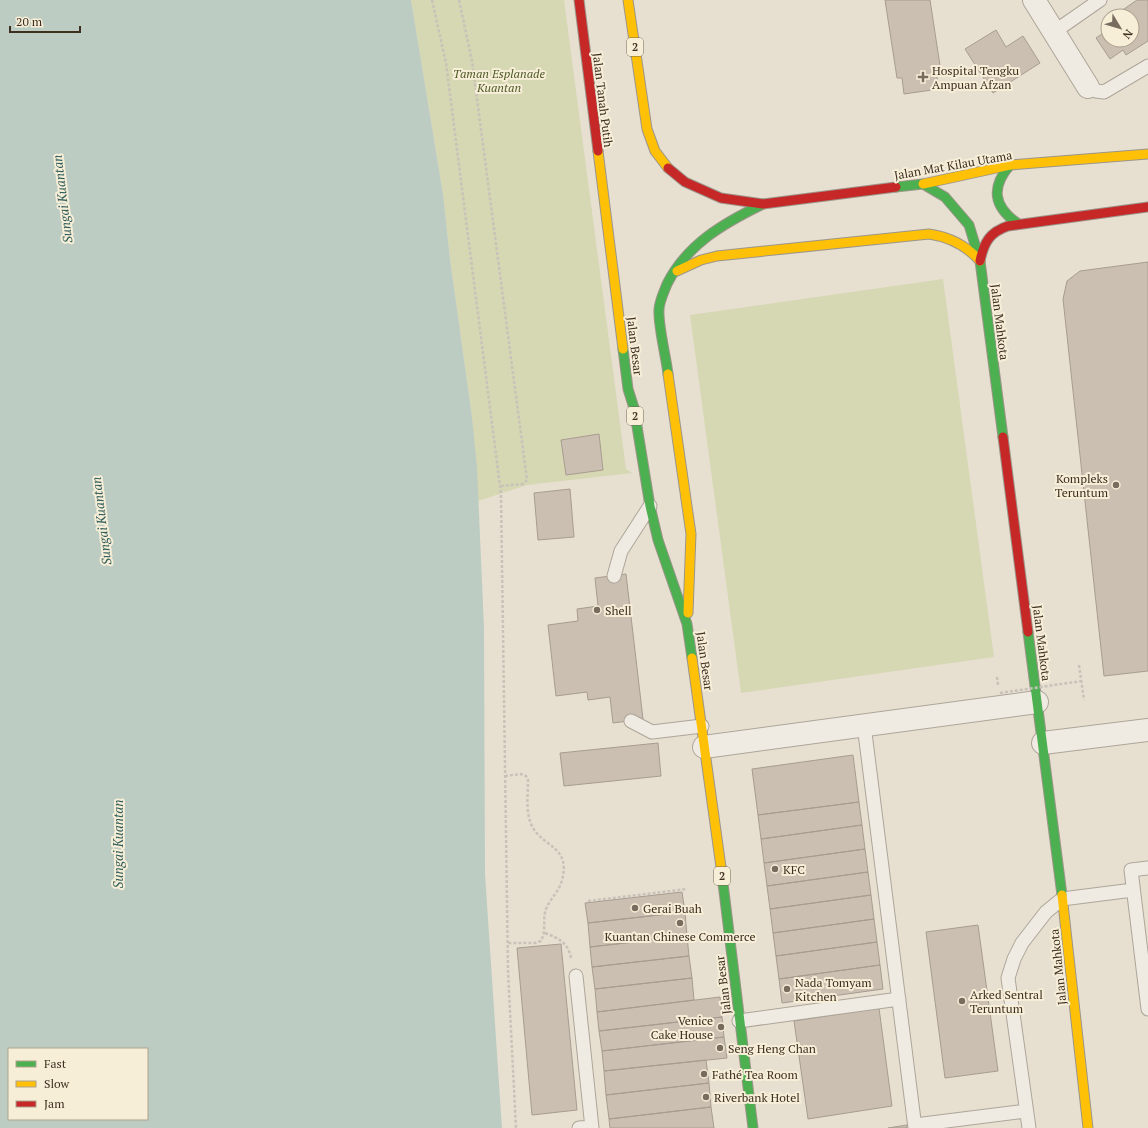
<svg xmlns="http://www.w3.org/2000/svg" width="1148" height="1128" viewBox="0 0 1148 1128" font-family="'PT Serif',serif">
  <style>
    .green { fill: #d6d7b3 }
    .water { fill: #bcccc2; fill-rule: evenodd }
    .building { fill: #cbbfb2; stroke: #a89c90 }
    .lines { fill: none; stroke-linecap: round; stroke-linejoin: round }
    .lane-casing { stroke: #ada599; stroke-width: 15 }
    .street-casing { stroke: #ada599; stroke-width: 24 }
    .fast-casing { stroke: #9c958a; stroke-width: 11 }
    .slow-casing { stroke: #9c958a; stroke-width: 11 }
    .jam-casing { stroke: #9c958a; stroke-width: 11 }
    .path { stroke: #c8c2b9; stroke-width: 2.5; stroke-dasharray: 3 2; stroke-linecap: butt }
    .lane { stroke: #efebe3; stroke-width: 13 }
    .street { stroke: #efebe3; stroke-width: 22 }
    .fast { stroke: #4caf50; stroke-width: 9 }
    .slow { stroke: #ffc107; stroke-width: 9 }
    .jam { stroke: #c62828; stroke-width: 9 }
    .path-bridge { stroke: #c8c2b9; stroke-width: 2.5; stroke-dasharray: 3 2; stroke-linecap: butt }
    .poi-dot { fill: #786c5e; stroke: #f7eed8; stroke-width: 1.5 }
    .labels { text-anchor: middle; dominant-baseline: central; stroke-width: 4; stroke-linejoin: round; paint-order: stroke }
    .shield { fill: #f7eed8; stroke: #756857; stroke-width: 1 }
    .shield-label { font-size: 11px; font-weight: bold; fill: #3d2e20 }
    .poi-label { font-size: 12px; fill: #3d2e20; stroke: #f7eed8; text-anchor: start }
    .park-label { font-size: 12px; font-style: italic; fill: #4d5a26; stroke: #f7eed8 }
    .street-label { font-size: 12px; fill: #3d2e20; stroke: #f7eed8 }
    .water-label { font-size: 13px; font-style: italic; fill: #2f5d5a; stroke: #f7eed8 }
  </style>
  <rect width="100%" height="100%" fill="#e7e0d1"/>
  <path class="green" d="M411,0h153l62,469 6,4 -105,12 -49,16 -6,-84 -22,-158 -7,-65z
    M943,279l51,378 -253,36 -51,-378z"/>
  <path class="water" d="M0,0h411l32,194 7,65 22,158 5,50 7,161 1,246 17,254h-502zM9,1049h138v70h-138z"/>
  <path class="building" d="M885,0h45l11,72h-5l3,17 -35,5 -2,-16h-5z
    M1137,0h11v41l-22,14 -3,-5 -13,9 -14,-21 12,-8v10h24v-24h-18z
    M996,30l10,17 17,-11 17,27 -47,30 -28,-44z
    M1148,262v409l-44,5 -41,-377 4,-18 13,-10z
    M599,434l4,36 -37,5 -5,-35z
    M570,489l4,48 -36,3 -4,-47z
    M626,574l17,145 -30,4 -3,-26 -22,3 -1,-8 -31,4 -8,-71 30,-4 -1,-12 21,-3 -3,-28z
    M658,743l3,33 -97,10 -4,-33z
    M853,755l6,47 -101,13 -6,-46z
    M859,802l3,23 -101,14 -3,-24z
    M862,825l3,24 -101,14 -3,-24z
    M865,849l3,23 -101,14 -3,-23z
    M868,872l3,23 -101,14 -3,-23z
    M682,892l3,20 -97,11 -3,-20z
    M871,895l3,24 -101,14 -3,-24z
    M685,912l2,24 -97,11 -2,-24z
    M874,919l3,23 -101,14 -3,-23z
    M978,925l20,146 -53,7 -19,-146z
    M687,936l2,20 -97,11 -2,-20z
    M877,942l3,23 -101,14 -3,-23z
    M561,944l16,166 -45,5 -15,-167z
    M689,956l3,22 -97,11 -3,-22z
    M880,965l3,24 -101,14 -3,-24z
    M692,978l2,22 -97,12 -2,-23z
    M720,997l2,20 -123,14 -2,-19z
    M879,1008l13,98 -84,13 -14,-98z
    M722,1017l2,20 -122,14 -3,-20z
    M724,1037l3,21 -123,13 -2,-20z
    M706,1060l3,23 -103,12 -2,-24z
    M709,1083l2,24 -102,12 -3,-24z
    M711,1107l3,21h-104l-1,-9z
    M907,1125v3h-19z"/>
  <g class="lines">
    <g class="lane-casing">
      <path id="lane" d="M1054,32l46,-32
        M1088,87l8,4 8,1 44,-26
        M614,576l7,-25 29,-45
        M631,721l21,11 50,-6
        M864,725l51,403
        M1148,868l-17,2 17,139
        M576,976l16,152
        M739,1021l160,-22
        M915,1125l111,-14
        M579,1128l13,-1
        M1029,1128l-21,-150 6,-19 8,-16 24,-31 16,-13 71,-9"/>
    </g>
    <g class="street-casing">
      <path id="street" d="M1034,0l54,87
        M1043,743l105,-13
        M704,747l333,-45"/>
    </g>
    <g class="fast-casing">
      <path id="fast" d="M1010,165c-19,22 -17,41 7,58
        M896,187l27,-3 22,13 24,28 11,36 23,176
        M623,349l5,40 6,19 16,98 8,34 29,84 5,34
        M668,374c-2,-18 -10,-48 -9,-64 0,-8 5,-18 8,-26 20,-40 57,-61 96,-80
        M1028,632l34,263
        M721,867l32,261"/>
    </g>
    <g class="slow-casing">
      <path id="slow" d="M628,0l19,129 8,22 13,17
        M598,151l25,198
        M923,184l87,-19 138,-11
        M677,271l24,-11 16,-4 212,-22c21,3 37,11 51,27
        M668,374l23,160 -3,79
        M692,658l29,209
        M1062,895l26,233"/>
    </g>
    <g class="jam-casing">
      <path id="jam" d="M579,0l19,151
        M668,168l17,14 36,16 42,6 133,-17
        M980,261c4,-19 10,-29 28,-35l140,-19
        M1003,437l25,195"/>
    </g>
    <path class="path" d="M432,0l14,63 55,431 7,477 8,157
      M459,0l13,61 55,419 -4,4 -23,2
      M1079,665l5,35
      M997,677l1,8
      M505,776l16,-2 5,2 2,4c0,16 -3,34 5,48 11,19 38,19 29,52 -2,10 -12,19 -16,29 -4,11 1,20 -5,32l-6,2h-27
      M588,901l99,-12
      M545,933c15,6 23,10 26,25"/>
    <use href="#lane" class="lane"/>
    <use href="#street" class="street"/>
    <use href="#fast" class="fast"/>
    <use href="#slow" class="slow"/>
    <use href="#jam" class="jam"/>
    <path class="path-bridge" d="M1000,693l82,-12"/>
  </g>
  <g class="poi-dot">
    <path d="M921 71h4v4h4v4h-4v4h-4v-4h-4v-4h4z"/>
    <circle cx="1116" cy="485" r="4"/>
    <circle cx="597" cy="610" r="4"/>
    <circle cx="775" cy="869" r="4"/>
    <circle cx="635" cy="908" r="4"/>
    <circle cx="680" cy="923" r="4"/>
    <circle cx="787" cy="989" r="4"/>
    <circle cx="962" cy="1001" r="4"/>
    <circle cx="721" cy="1027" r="4"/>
    <circle cx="720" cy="1048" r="4"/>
    <circle cx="704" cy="1074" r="4"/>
    <circle cx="706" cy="1097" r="4"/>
  </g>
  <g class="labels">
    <g class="shield">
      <rect x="627" y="38" width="16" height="18" rx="3"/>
      <rect x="627" y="407" width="16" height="18" rx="3"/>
      <rect x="714" y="867" width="16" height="18" rx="3"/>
    </g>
    <g class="shield-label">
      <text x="635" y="47">2</text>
      <text x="635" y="416">2</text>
      <text x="722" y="876">2</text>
    </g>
    <g class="poi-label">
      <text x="932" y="70">Hospital Tengku<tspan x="932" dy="14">Ampuan Afzan</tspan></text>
      <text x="1108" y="478" text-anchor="end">Kompleks<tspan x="1108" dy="14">Teruntum</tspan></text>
      <text x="605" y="610">Shell</text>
      <text x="783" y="869">KFC</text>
      <text x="643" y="908">Gerai Buah</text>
      <text x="680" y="936" text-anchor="middle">Kuantan Chinese Commerce</text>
      <text x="795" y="982">Nada Tomyam<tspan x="795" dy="14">Kitchen</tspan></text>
      <text x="970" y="994">Arked Sentral<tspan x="970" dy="14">Teruntum</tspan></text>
      <text x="713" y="1020" text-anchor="end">Venice<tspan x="713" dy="14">Cake House</tspan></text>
      <text x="728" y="1048">Seng Heng Chan</text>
      <text x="712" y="1074">Fathé Tea Room</text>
      <text x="714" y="1097">Riverbank Hotel</text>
    </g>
    <g class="park-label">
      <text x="499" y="73">Taman Esplanade<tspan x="499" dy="14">Kuantan</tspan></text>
    </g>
    <g class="street-label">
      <text transform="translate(603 100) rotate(83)">Jalan Tanah Putih</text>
      <text transform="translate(953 165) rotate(-10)">Jalan Mat Kilau Utama</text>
      <text transform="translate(1000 322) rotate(83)">Jalan Mahkota</text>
      <text transform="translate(635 346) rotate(83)">Jalan Besar</text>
      <text transform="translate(1042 643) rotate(83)">Jalan Mahkota</text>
      <text transform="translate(705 661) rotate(82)">Jalan Besar</text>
      <text transform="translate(1058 967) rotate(-96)">Jalan Mahkota</text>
      <text transform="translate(723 985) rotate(-97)">Jalan Besar</text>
    </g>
    <g class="water-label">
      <text transform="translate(62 199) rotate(-97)">Sungai Kuantan</text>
      <text transform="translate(101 521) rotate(-97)">Sungai Kuantan</text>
      <text transform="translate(118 844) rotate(-90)">Sungai Kuantan</text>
    </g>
  </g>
  <rect x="8" y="1048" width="140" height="72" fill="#f7eed8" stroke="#ada18e"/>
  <rect x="16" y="1061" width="20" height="6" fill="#4caf50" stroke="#ada18e"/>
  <text x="44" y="1068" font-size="12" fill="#3d2e20">Fast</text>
  <rect x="16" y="1081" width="20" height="6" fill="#ffc107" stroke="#ada18e"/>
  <text x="44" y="1088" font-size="12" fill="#3d2e20">Slow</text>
  <rect x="16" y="1101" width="20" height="6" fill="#c62828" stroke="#ada18e"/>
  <text x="44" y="1108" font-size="12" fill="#3d2e20">Jam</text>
  <g transform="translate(1120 28) rotate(128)"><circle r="19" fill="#f7eed8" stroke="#ada18e"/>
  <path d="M0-3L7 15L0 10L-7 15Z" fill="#786c5e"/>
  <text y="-6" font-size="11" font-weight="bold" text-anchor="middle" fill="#3d2e20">N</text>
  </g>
  <path d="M10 26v6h70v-6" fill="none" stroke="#3d2e20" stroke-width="2"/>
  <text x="16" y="26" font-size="12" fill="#3d2e20" stroke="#f7eed8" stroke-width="3" paint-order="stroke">20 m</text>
</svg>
